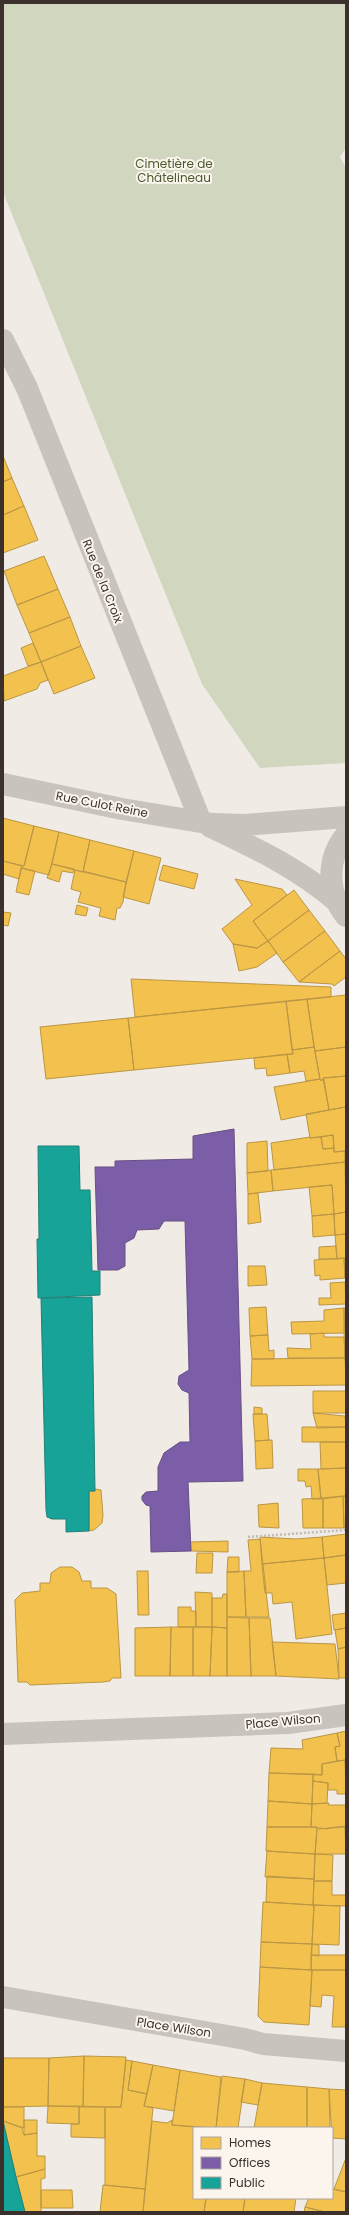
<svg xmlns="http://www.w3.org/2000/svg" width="349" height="2215" viewBox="0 0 349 2215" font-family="Poppins,sans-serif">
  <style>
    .green { fill: #d1d6bf }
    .homes { fill: #f2c14e; stroke: #bb9644 }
    .offices { fill: #7b5ea7; stroke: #685082 }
    .public { fill: #17a398; stroke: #228077 }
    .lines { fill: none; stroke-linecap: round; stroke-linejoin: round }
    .path { stroke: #c2bbb6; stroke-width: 2.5; stroke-dasharray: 2 2; stroke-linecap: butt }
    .minor { stroke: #c9c3be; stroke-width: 22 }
    .labels { text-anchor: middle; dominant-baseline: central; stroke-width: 4; stroke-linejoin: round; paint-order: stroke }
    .park-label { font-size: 12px; fill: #4a5a2e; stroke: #fbf5ee }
    .street-label { font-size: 12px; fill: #3b302b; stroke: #fbf5ee }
  </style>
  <rect width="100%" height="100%" fill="#f0ebe5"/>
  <path class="green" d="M3,3h343v145l-6,9 6,11v595l-86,5 -58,-84 -199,-492z"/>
  <path class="homes" d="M3,456l9,22 -9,4z
    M12,478l12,28 -21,9v-33z
    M24,506l14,34 -35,13v-38z
    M44,556l14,33 -41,16 -13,-34z
    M58,589l12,28 -41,16 -12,-28z
    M70,617l11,29 -40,16 -12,-29z
    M33,643l8,19 -13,4 -7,-18z
    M81,646l14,32 -41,16 -13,-32z
    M41,662l7,18 -8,3 -3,6 -33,12 -1,-25z
    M3,818l31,8 -10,40 -21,-5z
    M34,826l25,6 -10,43 -28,-7 3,-2z
    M59,832l31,8 -7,32 -31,-8z
    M90,840l44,11 -8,31 -43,-11z
    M134,851l27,7 -12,46 -26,-7z
    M3,861l19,5 -3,13 -16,-5z
    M52,864l22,5 -1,4 -11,-2 -3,11 -12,-4z
    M163,865l35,9 -4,15 -35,-9z
    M21,868l14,3 -6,24 -13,-3z
    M75,870l51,12 -3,20 -3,6h-3l-2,12 -16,-4 2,-8 -23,-6 3,-10 -10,-3z
    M235,879l47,10 5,6 -34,26 15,20 -11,7 -24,-4 -11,-15 30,-24z
    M294,890l15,20 -41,31 -15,-20z
    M77,905l11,3 -2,8 -11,-2z
    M309,910l16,21 -42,31 -15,-21z
    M3,912l8,1 -3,13 -5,-1z
    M325,931l15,20 -41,31 -16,-20z
    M268,941l9,12 -20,14 -18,4 -6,-27 24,4z
    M340,951l6,8v18l-12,9 -2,-2 -33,-2z
    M131,979l200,8v10l-196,20z
    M346,995v52l-31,4 -8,-52z
    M307,999l7,48 -22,3 -6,-49z
    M286,1001l7,53 -159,16 -6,-52z
    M128,1018l6,52 -88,9 -6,-52z
    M314,1047l6,32 -14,2 -2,-10 -14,2 -3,-19h6l-1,-4z
    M346,1047v29l-23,2 1,2h-4l-5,-29z
    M287,1054l3,19 -23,3 -1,-8 -11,1 -1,-11z
    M346,1076v31l-17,3 -6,-32z
    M320,1079v1h4l5,30 -48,10 -7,-33z
    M346,1107v44l-12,1 -1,-17 -23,3 -4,-24z
    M333,1135l1,13 -11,1 -2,-12z
    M310,1137v1l11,-1 2,12 11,-1v4l11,-1v11l-71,8 -3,-27z
    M267,1141l1,30 -21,2v-30z
    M345,1162l1,50 -12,2 -2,-29 -59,6 -2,-21z
    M271,1170l2,21 -25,3 -1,-21z
    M332,1185l2,29 -22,2 -3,-29z
    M258,1193l3,29 -13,2v-30z
    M346,1212v22l-11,1 -1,-21z
    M334,1214l1,21 -22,2 -1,-21z
    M346,1234v24l-9,1 -2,-24z
    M336,1246l1,13h-18v-12z
    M344,1258h2l-1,20z
    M344,1258l1,20 -25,2v-5l-5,1 -1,-16z
    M248,1266h17l2,19 -19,1z
    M345,1282l1,22 -27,1v-7h12l-1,-15z
    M266,1307l2,28 -18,1 -1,-28z
    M344,1308h2v24h-2z
    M344,1308l1,25 -53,1 -1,-12 33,-1v-11z
    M344,1332h2l-1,28v-2z
    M324,1333v4h20l1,21h-57l-1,-10 24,1 -1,-15z
    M268,1335l1,16 5,-1v9h-22l-2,-23z
    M345,1358l1,27 -95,1 1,-27z
    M313,1391h33v22h-33z
    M254,1407l8,1v6h-8z
    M313,1413l32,3 1,11 -29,1z
    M253,1414h14l2,26 -14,1z
    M302,1427h44v15h-44z
    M272,1440l1,28 -17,1 -1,-28z
    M320,1442h26v26l-25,1z
    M346,1468v28l-25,3 -3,-30z
    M298,1469h20l3,30h-9l-1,-13 -5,1 -1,-6h-7z
    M95,1489l6,1 2,25 -1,8 -8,7 -5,1v-40h6z
    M343,1496h3v32h-2z
    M343,1496l1,32h-21v-30z
    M323,1498v30h-20l-1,-29z
    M278,1503l1,25 -20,-1 -1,-22z
    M346,1534v21l-22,3 -2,-21z
    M260,1537l36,2 26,-2 2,21 -62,6z
    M260,1539l9,78h-23l-2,-46h7l-3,-31z
    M228,1541v11l-37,-1 -1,-9z
    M197,1553h16l-1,20h-16z
    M346,1555v28l-19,2 -3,-27z
    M228,1557h11v15h-12z
    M324,1558l8,76 -36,5 -4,-37 -19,2 -1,-11h-7l-3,-29z
    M60,1567h12l7,5 3,9h9v7h16l9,6 5,84h-9l-2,3 -7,1 -73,3 -3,-3h-9l-3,-82 7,-7 18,-2v-8h10l1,-10z
    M137,1571h11l1,44h-11z
    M244,1571l2,46h-19v-45z
    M195,1592l17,1v34h-16z
    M223,1594h4v34l-15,-1v-29h10z
    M178,1607h13v4h5v16h-18z
    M346,1613v15l-12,2 -2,-15z
    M227,1617l22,1 2,58h-24z
    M249,1618h21l6,58h-25z
    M171,1627h22v49h-23z
    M171,1627l-1,49h-35v-48z
    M193,1627h19l-2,49h-17z
    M212,1627l15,1v48h-17z
    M346,1628v19l-8,2 -3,-19z
    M272,1642l63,2 4,35 -63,-3z
    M346,1647v31h-7l-1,-29z
    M346,1731v37l-1,-8 -8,1 -2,-14 5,-1 -3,-13z
    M337,1733l3,13 -5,1 2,14 -15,3v11l-53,-2 2,-25 32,1 -1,-9z
    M345,1760l1,34h-9v-4h-9v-7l-15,-2v-7l9,1v-11z
    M269,1773l44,1 -1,30 -44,-3z
    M313,1781l15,2 -1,20 -15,1z
    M268,1801l44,3 -1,23h-44z
    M329,1803l-1,2h18v21l-18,2v1l-17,-2 1,-23z
    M267,1827h50l-2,27 -49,-3z
    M345,1827l1,27h-31l2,-25z
    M267,1851l48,3 -1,25 -49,-2z
    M315,1854l18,1 -1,26h-18z
    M267,1876l47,3 -1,26 -47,-3z
    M314,1881h18v14h14v11l-33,-1z
    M263,1902l51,3 -2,39 -51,-2z
    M314,1905l26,1 -1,39 -27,-1z
    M261,1942l51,2 -1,26 -51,-3z
    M312,1944l7,1v11l-8,-1z
    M311,1955h35v15h-35z
    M260,1967l52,3 -3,55 -45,-3 -6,-6z
    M312,1970h34v57h-14l2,-31 -12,-1 -1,12 -11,-1z
    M84,2056l-1,51 -35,-1 1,-48z
    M84,2056l42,1 -5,50h-38z
    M3,2058h46l-1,48 -45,1z
    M126,2060l6,1 -4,29 19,4 -3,12 9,2 -8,81 -40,-4v-78h16z
    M132,2061l21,4 -6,29 -19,-4z
    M153,2065l27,5 -6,41 -30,-5z
    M180,2070l41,7 -5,51 -44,-3z
    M222,2076l23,3 -7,49h-22z
    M245,2079l17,4 -4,22 -17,-3z
    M262,2083l45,4v41h-53z
    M307,2087l22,2 1,39h-23z
    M329,2089l17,1v49l-14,-1z
    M48,2106h31v18l-32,-1z
    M79,2106l26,1v31l-34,-1v-13h8z
    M3,2107h21v21l-21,-7z
    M24,2120h13v13l-13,2z
    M172,2120v5l33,3h-11v70h12l-2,14h-61l9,-91 15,2z
    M3,2121l19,7 2,7 13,-2v23h8v13l-29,8z
    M346,2158v34l-12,-3z
    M45,2169v9l-4,1v33h-16l-9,-35z
    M103,2185l42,4 -2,23h-43z
    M332,2189l14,3v20h-21l-20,-5 4,-9h23z
    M41,2190h31l1,18h-32z
    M206,2198h39l-2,14h-39z
    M245,2198h51l-2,14h-51z
    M305,2207l20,5h-21z"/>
  <path class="offices" d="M234,1129l9,352 -55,1 3,69 -40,1 -1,-46 -4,-1 -4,-5v-4l4,-4 12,-1v-24l6,-14 16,-11h10l-1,-49 -7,-3 -4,-6 1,-8 10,-6 -4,-149h-21l-5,8 -22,1 -3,8 -9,5v23l-7,4h-20l-3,-103h20v-6l78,-2v-23z"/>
  <path class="public" d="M38,1146h41l1,44h10l2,81h8v24l-62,3 -1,-59h2z
    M92,1297l3,194h-6v40l-23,1v-13h-14l-5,-2 -1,-7 -5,-212z
    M3,2121l13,56 9,35h-22z"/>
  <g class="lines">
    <path class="path" d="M248,1537l98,-7"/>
    <path class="minor" d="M3,340l24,48 174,434
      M3,784l119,25 91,15 31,1 102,-8
      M211,827c44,21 87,41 124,73
      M346,835c-20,24 -19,58 0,81
      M3,1734l285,-11 58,-8
      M3,1997l242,42 18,5 83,7"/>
  </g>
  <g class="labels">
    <g class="park-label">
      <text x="174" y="163">Cimetière de<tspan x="174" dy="14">Châtelineau</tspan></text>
    </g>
    <g class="street-label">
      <text transform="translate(103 581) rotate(68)">Rue de la Croix</text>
      <text transform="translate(102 804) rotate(11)">Rue Culot Reine</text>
      <text transform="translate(283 1721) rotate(-5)">Place Wilson</text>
      <text transform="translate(174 2027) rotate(9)">Place Wilson</text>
    </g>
  </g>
  <rect width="349" height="2215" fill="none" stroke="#3b302b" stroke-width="8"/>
  <rect x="193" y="2127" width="140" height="72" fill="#fbf5ee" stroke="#aea6a0"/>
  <rect x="201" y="2137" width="20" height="12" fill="#f2c14e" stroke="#aea6a0"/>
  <text x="229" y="2147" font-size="12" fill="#3b302b">Homes</text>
  <rect x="201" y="2157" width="20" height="12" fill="#7b5ea7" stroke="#aea6a0"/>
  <text x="229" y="2167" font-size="12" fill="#3b302b">Offices</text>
  <rect x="201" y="2177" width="20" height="12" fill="#17a398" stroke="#aea6a0"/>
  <text x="229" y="2187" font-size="12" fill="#3b302b">Public</text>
</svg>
